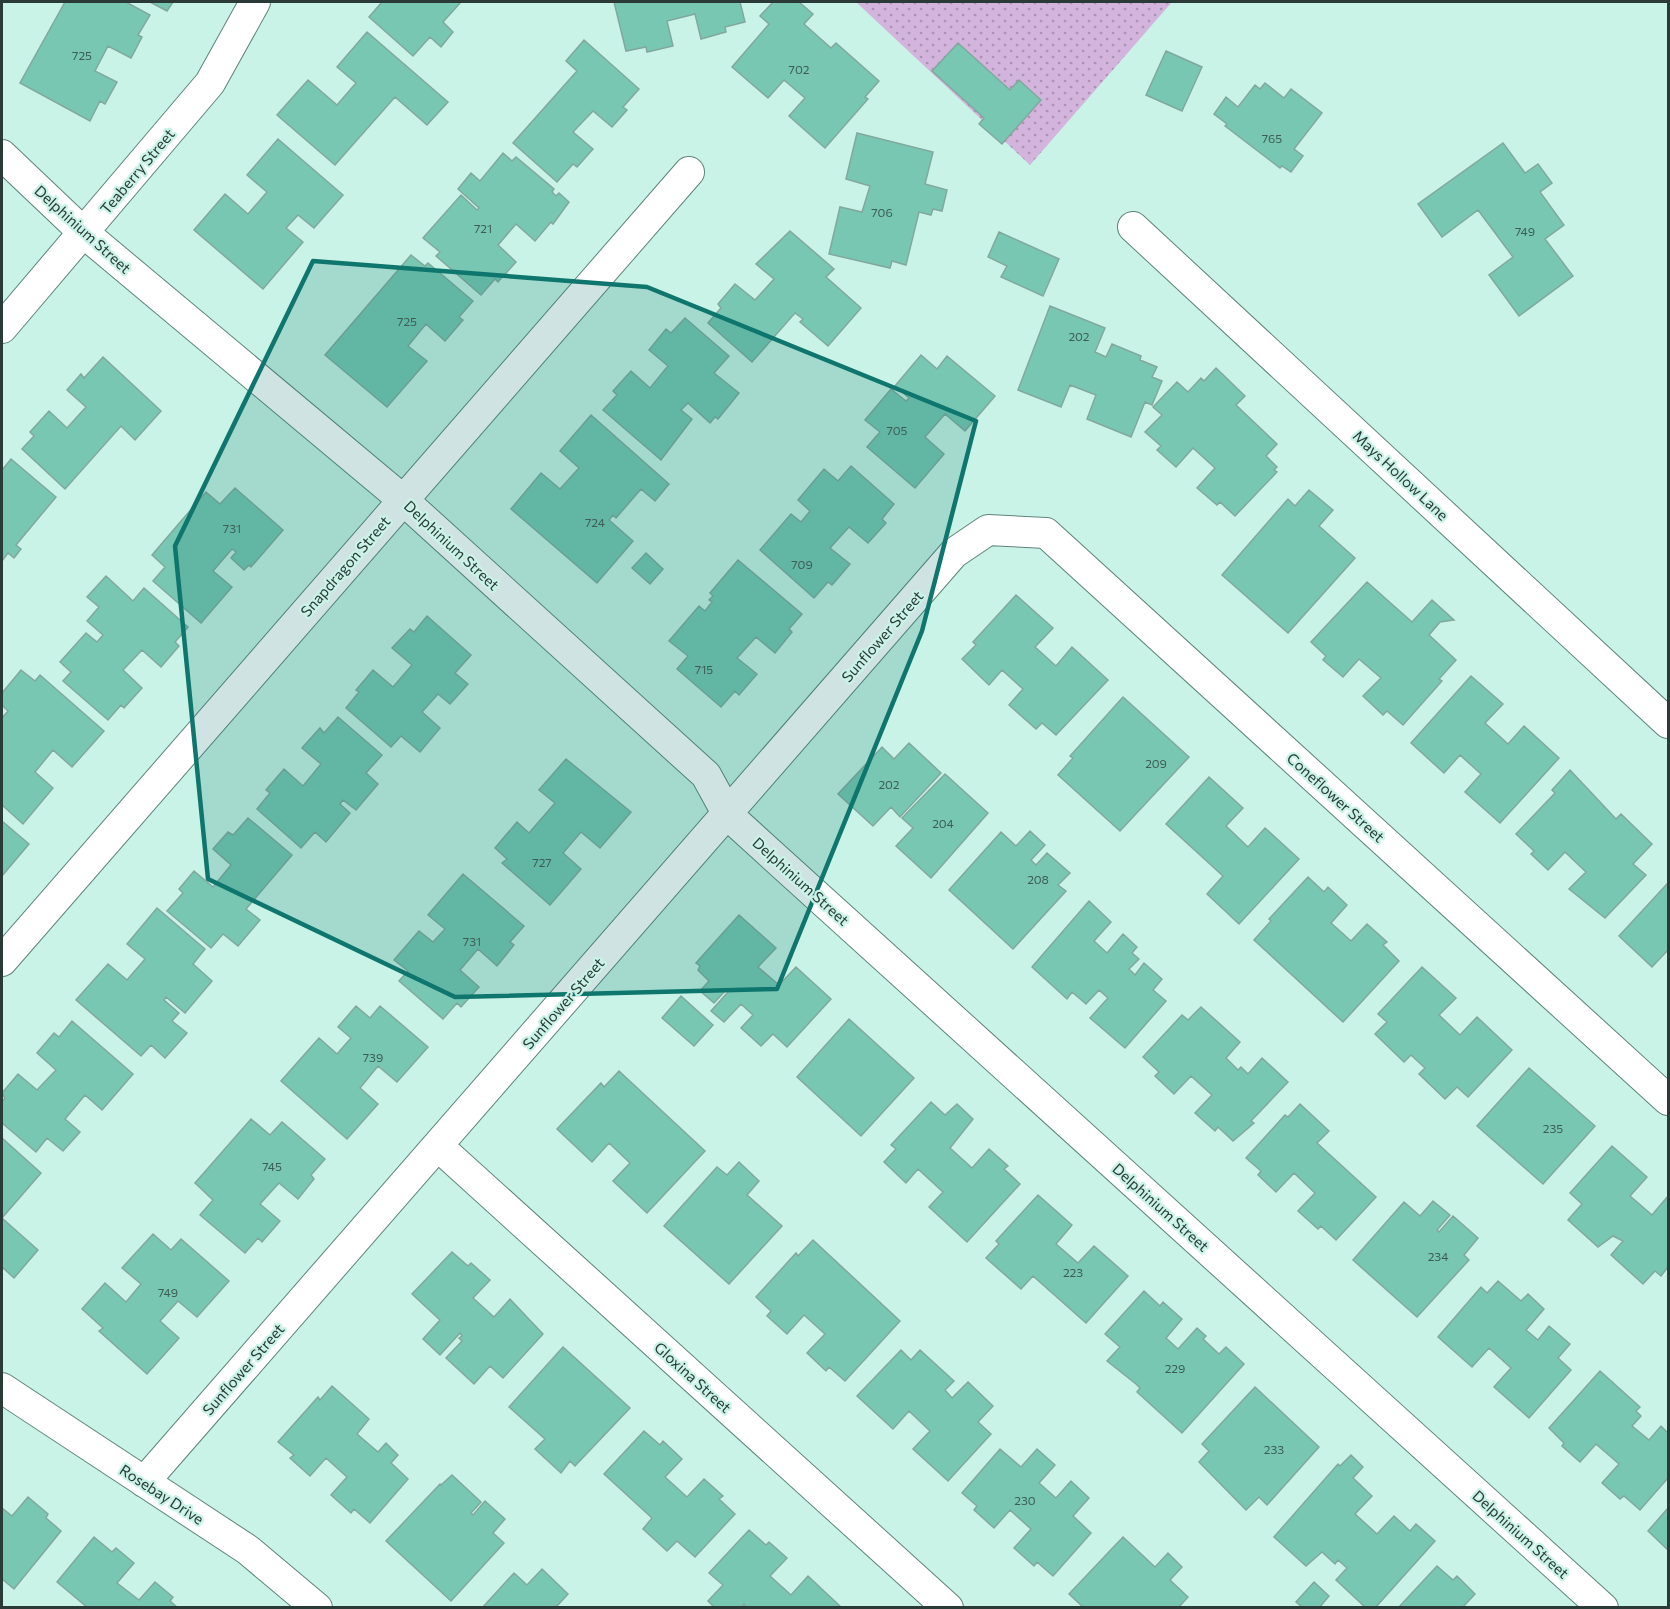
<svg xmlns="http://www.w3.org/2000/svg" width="1670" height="1609" viewBox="0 0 1670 1609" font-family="Commissioner,sans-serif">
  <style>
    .grass { fill: url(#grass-dots) }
    .building { fill: #77c7b2; stroke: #82a89d; stroke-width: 1.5 }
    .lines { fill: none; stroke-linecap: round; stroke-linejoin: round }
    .street-casing { stroke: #5f847a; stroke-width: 32 }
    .street { stroke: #fff; stroke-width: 30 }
    .marked { fill: #0f766e; fill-opacity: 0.2; stroke: #0f766e; stroke-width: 4.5; stroke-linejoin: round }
    .labels { text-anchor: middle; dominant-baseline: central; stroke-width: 4.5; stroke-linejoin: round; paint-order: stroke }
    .number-label { font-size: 12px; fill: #3d5d55 }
    .street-label { font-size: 15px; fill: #2a3a36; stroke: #caf3e7 }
  </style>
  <defs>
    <pattern id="grass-dots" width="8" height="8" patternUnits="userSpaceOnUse" patternTransform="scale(1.5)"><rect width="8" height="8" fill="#d3b4dd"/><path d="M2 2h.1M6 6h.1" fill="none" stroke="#ab93b4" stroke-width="1.8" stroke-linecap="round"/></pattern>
  </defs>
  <rect width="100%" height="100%" fill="#caf3e7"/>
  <path class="grass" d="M856,2h316l-142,163z"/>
  <path class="building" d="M65,2h61l24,13 -12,20 4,2 -11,21 -23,-12 -13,25 22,11 -12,22 -5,-3 -10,20 -70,-38z
    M150,2h23l-6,9z
    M382,2h-1h80l-18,20 10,10 -12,15 -11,-10 -17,19 -44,-39z
    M614,2h126l5,20 -20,5 1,5 -25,7 -6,-25 -28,7 6,25 -26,6 -1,-5 -20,4z
    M773,2h26l14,12 -9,10 27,24 5,-5 43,38 -14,16 3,2 -43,49 -36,-32 16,-18 -21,-18 -16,18 -36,-31 37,-43 -9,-8z
    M367,32l81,70 -21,23 -32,-28 -60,68 -58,-50 31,-35 29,25 19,-22 -19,-16z
    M584,40l55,49 -16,18 4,3 -15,17 -19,-16 -20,21 20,17 -16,18 -4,-3 -16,18 -44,-39 64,-72 -11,-10z
    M958,43l52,47 9,-10 22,20 -39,44 -23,-20 5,-6 -52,-47z
    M1166,51l36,16 -20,44 -36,-16z
    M1265,83l19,15 7,-9 31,24 -28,36 9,7 -12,16 -9,-6 -2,2 -55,-42 2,-2 -13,-10 12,-17 12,10 17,-22 5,4z
    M857,133l76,19 -8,32 22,6 -5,21 -9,-2 -2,6 -12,-3 -13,53 -14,-4 -2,7 -61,-14 11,-47 22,5 8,-26 -24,-7z
    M278,139l65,56 -29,33 -16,-13 -12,13 17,14 -40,47 -69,-59 31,-36 23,20 19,-22 -20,-17z
    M1503,143l22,30 13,-9 14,19 -12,9 24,33 -19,14 28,37 -54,40 -30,-41 24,-18 -35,-47 -36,27 -24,-33z
    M503,153l9,8 4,-4 38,32 -2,3 4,4 3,-3 10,9 -16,22 -2,-2 -16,19 -19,-17 -18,21 18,17 -18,20 -3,-3 -14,16 -45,-39 4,-4 -17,-14 38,-43 16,15 2,-2 -21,-19 13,-16 9,8z
    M790,231l44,38 -8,8 35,31 -33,38 -28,-24 3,-3 -8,-6 -43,49 -44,-39 13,-15 -3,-4 17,-20 20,16 19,-21 -18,-15z
    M999,232l60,27 -16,37 -42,-19 6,-11 -19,-9z
    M411,255l14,11 3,-3 45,38 -14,16 4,3 -18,21 -19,-17 -18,22 19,15 -40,46 -62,-52z
    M1050,306l55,22 -10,24 11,5 6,-13 29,12 -1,4 17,7 -5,10 10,4 -10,24 -7,-3 -14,35 -44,-18 9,-24 -26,-10 -9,22 -43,-17z
    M685,318l44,38 -15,17 25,20 -21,26 -3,-2 -5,6 -22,-20 -7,7 11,9 -31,41 -58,-50 14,-15 -4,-4 18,-20 19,17 18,-22 -19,-16 17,-21 5,4z
    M921,355l16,14 10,-13 48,40 -30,35 -20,-17 -20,23 19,17 -29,34 -48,-41 13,-15 -15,-12 26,-31 15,12 3,-3 -14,-12z
    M103,357l58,54 -26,29 -14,-14 -56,63 -43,-40 12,-13 -4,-4 19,-21 18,17 19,-21 -19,-17 14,-16 3,4z
    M1216,368l29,28 -9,9 41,39 -11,12 11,11 -3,3 3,2 -42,44 -15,-14 -3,3 -20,-17 18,-20 -22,-20 -17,19 -19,-17 4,-4 -16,-14 17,-17 -9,-8 24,-25 11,10 13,-14 3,3z
    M591,415l78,69 -14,17 -14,-12 -25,29 -3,-3 -4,5 24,21 -36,42 -86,-74 30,-36 19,16 19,-21 -19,-17z
    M11,459l45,38 -40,48 5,4 -7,9 -6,-5 -6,8v-91z
    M851,466l43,38 -12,15 4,4 -18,20 -19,-16 -19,21 20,16 -18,21 -4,-3 -14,16 -54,-48 31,-36 10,8 9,-11 -12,-11 26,-31 14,12z
    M235,488l48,42 -32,37 -2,-2 -5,5 -13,-12 5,-6 -4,-3 -19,22 19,16 -31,36 -48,-42 12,-14 -13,-12 54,-63 14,12z
    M1309,490l24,20 -14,16 36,32 -67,75 -66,-58 66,-76 7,7z
    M646,553l17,16 -13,15 -18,-16z
    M738,560l64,54 -13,15 3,3 -17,21 -19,-16 -19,21 20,16 -18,21 -4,-4 -14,16 -44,-38 11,-13 -19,-15 30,-35 6,5 7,-9 -3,-2 4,-4 -3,-3z
    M106,576l27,25 11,-13 44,39 -13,15 4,4 -18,21 -19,-17 -19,20 19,18 -18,20 -3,-3 -13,15 -45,-39 8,-9 -11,-10 26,-29 11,9 6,-7 -16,-14 12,-14 -12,-10z
    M1367,582l45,40 20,-22 22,20 -14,2 -11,13 27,25 -17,19 3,2 -39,44 -16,-14 -4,4 -20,-19 18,-18 -22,-19 -16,18 -20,-17 3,-4 -15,-14z
    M1016,595l37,33 -18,19 21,19 16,-19 36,33 -52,55 -14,-12 -6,6 -27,-24 14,-16 -21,-19 -13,15 -27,-26 14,-14 -3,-3z
    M427,616l44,39 -16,18 13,11 -18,20 -12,-10 -16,18 18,16 -20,24 -19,-16 -10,11 -45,-39 13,-16 -3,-2 17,-20 20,17 19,-22 -20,-17 18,-19 4,3z
    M21,670l14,11 5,-6 64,56 -32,36 -19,-17 -18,22 18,16 -30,36 -21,-19v-87l6,-7 -6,-6v-12z
    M1471,676l32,28 -18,19 23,21 16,-18 35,32 -59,65 -35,-31 16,-18 -21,-19 -16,18 -33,-30z
    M1123,697l66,60 -69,74 -62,-56 15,-17 -3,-2z
    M338,717l44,38 -16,18 12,11 -22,26 -13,-10 -3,4 10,9 -24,29 -11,-10 -14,16 -44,-39 13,-16 -4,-3 18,-21 19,17 18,-22 -19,-16 18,-20 4,5z
    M909,743l32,30 -41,44 -9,-10 -18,19 -35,-32 44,-47 12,12z
    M566,759l65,53 -31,36 -19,-16 -18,21 18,16 -31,36 -48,-42 5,-4 -12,-11 22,-26 12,11 26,-30 -16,-13z
    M1570,770l46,49 5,-5 31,30 -19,20 13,11 -41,43 -36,-29 17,-17 -21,-20 -17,18 -17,-16 3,-3 -18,-17 39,-41 -3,-3z
    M945,774l43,39 -57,65 -35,-32 17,-18 -11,-10z
    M1209,777l34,31 -17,18 22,21 17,-19 34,31 -60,65 -32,-30 16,-18 -57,-52z
    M248,818l44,37 -46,54 14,11 -22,26 -15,-12 -12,14 -44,-37 16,-18 -4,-4 15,-18 19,16 18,-22 -18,-16 15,-17 5,3z
    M2,821l27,23 -27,32z
    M1030,831l15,14 -14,15 5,5 11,-12 23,20 -12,12 8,6 -53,58 -64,-59 52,-58 15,14z
    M463,874l61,52 -14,16 4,3 -17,21 -19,-17 -18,21 19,17 -18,20 -4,-4 -14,16 -44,-38 9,-10 -14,-11 25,-29 14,11 12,-13 -17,-14z
    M1308,877l16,15 4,-5 19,18 -16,18 20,18 16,-17 20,18 -4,3 16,16 -56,61 -89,-82 17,-19 -2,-2z
    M1668,883v67l-16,17 -33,-31z
    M1089,901l22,21 -17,19 13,12 16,-19 14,13 -5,6 7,6 -10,10 6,6 9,-12 18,16 -9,11 13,11 -41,47 -35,-30 18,-20 -9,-8 -13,14 -14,-12 -5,7 -35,-32z
    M157,908l48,41 -12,15 19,17 -27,32 -19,-16 -2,3 15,13 -7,8 15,12 -22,25 -14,-13 -10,11 -65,-56 32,-36 19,16 18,-21 -18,-15z
    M739,915l37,33 -18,19 21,18 17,-18 35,32 -44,48 -14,-13 -12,12 -20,-18 12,-13 -12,-11 -17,18 -13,-11 17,-19 -2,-2 -12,13 -14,-12 9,-10 -11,-11 2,-4 -4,-3z
    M1422,967l34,31 -17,17 21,20 17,-18 35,33 -44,47 -11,-10 -12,12 -26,-25 6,-6 -14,-13 -7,7 -29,-28 12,-12 -9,-8z
    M681,996l32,29 -19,21 -32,-28z
    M356,1006l14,12 10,-12 48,41 -31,35 -19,-16 -18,22 18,16 -31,35 -66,-58 38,-43 18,16 14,-16 -13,-11z
    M1201,1007l39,35 -14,16 12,12 3,-3 7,7 14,-16 26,24 -37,39 3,2 -21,18 -15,-14 -3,4 -20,-18 17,-18 -21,-19 -17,18 -19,-18 4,-4 -16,-15 39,-42 6,5z
    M849,1019l65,59 -53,58 -64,-59z
    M72,1021l61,53 -31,36 -17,-15 -20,24 15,13 -17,19 -16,-13 -11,14 -34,-29v-21l3,-4 -3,-5 16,-19 19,16 19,-20 -19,-17 17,-20 5,4z
    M1529,1068l66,58 -52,58 -66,-58z
    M619,1071l86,80 -58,62 -34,-32 17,-18 -21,-20 -17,19 -35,-33 44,-46 3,4z
    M931,1102l14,13 12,-11 16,15 -23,29 22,20 17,-19 19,17 -4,3 16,15 -53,58 -38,-35 14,-15 -25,-23 -12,14 -22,-21 12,-13 -5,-4z
    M1300,1104l29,27 -12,12 59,54 -40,43 -15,-14 -3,3 -20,-18 17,-18 -21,-20 -18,19 -18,-17 3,-4 -15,-13 39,-43 3,2z
    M251,1119l19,16 12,-13 43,37 -14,16 3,4 -16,20 -19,-16 -19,21 20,17 -18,21 -4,-4 -13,15 -45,-38 13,-15 -18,-17z
    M2,1138l39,35 -39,45 36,32 -24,28 -12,-11z
    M1612,1146l35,31 -17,19 22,19 16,-19v71l-7,9 -6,-5 -12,13 -32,-29 12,-14 -10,-5 -15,11 -30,-27 14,-16 -12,-11z
    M739,1162l20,19 -12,14 35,31 -53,58 -65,-58 53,-59 10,8z
    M1038,1195l34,30 -16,19 22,19 16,-17 34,30 -42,47 -53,-47 -12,13 -35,-31 13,-14 -3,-3z
    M1433,1201l17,14 -13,15 2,2 14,-16 25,22 -14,17 5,5 -52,57 -64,-57 51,-58 16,14z
    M153,1234l18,16 10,-11 48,42 -32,36 -19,-16 -18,20 19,17 -32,36 -48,-43 4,-3 -21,-19 23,-26 21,19 15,-18 -19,-16z
    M813,1240l87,81 -55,60 -16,-14 -3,4 -19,-18 18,-19 -21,-19 -17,19 -20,-18 4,-5 -15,-14 40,-44 2,3z
    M452,1252l16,14 3,-3 19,17 -17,18 21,19 16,-18 33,35 -40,44 -13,-12 -16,18 -28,-26 16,-17 -3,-3 3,-2 -2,-3 -20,22 -17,-16 17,-19 -28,-26z
    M1498,1281l23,20 7,-7 16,15 -18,21 12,10 11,-14 21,18 -12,14 13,12 -42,48 -35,-31 17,-19 -22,-20 -17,19 -34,-30 43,-50 6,6z
    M1144,1291l16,15 3,-4 19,17 -16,19 12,11 19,-21 9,8 -3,3 16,15 7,-7 18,17 -62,69 -45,-41 3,-4 -4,-4 -29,-23 13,-14 -15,-13z
    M563,1347l67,61 -55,58 -5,-5 -9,12 -26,-24 10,-10 -36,-32z
    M901,1350l10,10 9,-10 34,31 -9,9 7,8 16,-16 25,24 -15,16 13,12 -43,47 -35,-32 17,-18 -21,-20 -16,18 -36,-33z
    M1600,1371l40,36 -4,4 5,5 -9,10 17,14 12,-14 7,7v45l-28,32 -16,-14 -4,3 -18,-16 17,-19 -23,-20 -16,18 -18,-16 2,-3 -15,-15z
    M332,1386l37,33 -12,15 21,18 8,-9 12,12 -7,8 17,16 -38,44 -16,-14 -3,4 -20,-18 16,-18 -21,-19 -16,18 -20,-18 4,-3 -16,-13 40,-45 2,3z
    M1255,1387l64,60 -52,58 -8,-8 -13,13 -47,-48 10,-11 -7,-7z
    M644,1431l16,14 3,-4 19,18 -17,18 22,20 17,-18 19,17 -4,3 16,15 -40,43 -18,-16 -10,10 -24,-22 9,-11 -48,-44z
    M1000,1449l21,18 16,-18 18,16 -16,18 17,15 15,-17 18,17 -16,18 18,17 -38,43 -16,-14 -3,4 -20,-18 17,-19 -21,-19 -16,18 -20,-18 3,-4 -15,-13z
    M1351,1455l12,12 -10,11 19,18 -17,18 22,20 17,-18 16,15 6,-7 19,17 -60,67h-9l-30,-28 11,-12 -9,-8 -3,4 -13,-12 -16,14 -32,-29 64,-73 2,2z
    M452,1475l29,27 -10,11 2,2 12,-14 20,18 -12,14 11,10 -53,58 -65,-60 54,-57 1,1z
    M28,1497l20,17 -2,4 15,13 -47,58 -12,-10v-71l10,8z
    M1668,1508v42l-20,-19z
    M749,1530l17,15 3,-3 18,16 -17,18 21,19 17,-19 34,32h-95l-3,-4 -3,4h-26l-7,-7 15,-16 -14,-12z
    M94,1537l18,15 4,-4 18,15 -17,20 22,17 16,-18 18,15 -3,4 8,7h-90l-31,-26z
    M1123,1537l32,30 13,-14 14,14 -12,13 18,17 -10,11h-94l-15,-14z
    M1437,1566l16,14 4,-4 18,18 -13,14h-64z
    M542,1569l26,25 -11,12 2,2h-77l32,-35 13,12z
    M1314,1582l15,14 -10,12h-16l-7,-6z"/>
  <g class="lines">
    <g class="street-casing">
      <path id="street" d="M2,155l82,78 318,266 304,276 22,40 33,30 842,763
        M1133,227l535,496
        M2,328l208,-245 45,-81
        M2,961l687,-789
        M438,1146l510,462
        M2,1388l246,162 69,58
        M144,1482l810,-929 34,-23 58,3 622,567"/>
    </g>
    <use href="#street" class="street"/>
  </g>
  <path class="marked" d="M313,261l334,26 329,134 -54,210 -145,358 -322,8 -247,-118 -33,-333z"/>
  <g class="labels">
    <g class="number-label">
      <text x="82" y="55">725</text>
      <text x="799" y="69">702</text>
      <text x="1272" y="138">765</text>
      <text x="882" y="212">706</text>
      <text x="483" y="228">721</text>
      <text x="1525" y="231">749</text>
      <text x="407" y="321">725</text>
      <text x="1079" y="336">202</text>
      <text x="897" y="430">705</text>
      <text x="595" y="522">724</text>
      <text x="232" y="528">731</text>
      <text x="802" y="564">709</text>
      <text x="704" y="669">715</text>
      <text x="1156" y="763">209</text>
      <text x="889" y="784">202</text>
      <text x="943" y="823">204</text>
      <text x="542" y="862">727</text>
      <text x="1038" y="879">208</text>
      <text x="472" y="941">731</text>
      <text x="373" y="1057">739</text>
      <text x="1553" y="1128">235</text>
      <text x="272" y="1166">745</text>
      <text x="1438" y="1256">234</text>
      <text x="1073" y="1272">223</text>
      <text x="168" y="1292">749</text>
      <text x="1175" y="1368">229</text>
      <text x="1274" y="1449">233</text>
      <text x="1025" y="1500">230</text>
    </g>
    <g class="street-label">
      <text transform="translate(137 171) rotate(-50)">Teaberry Street</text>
      <text transform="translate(83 229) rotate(42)">Delphinium Street</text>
      <text transform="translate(1401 475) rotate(43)">Mays Hollow Lane</text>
      <text transform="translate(452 545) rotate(43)">Delphinium Street</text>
      <text transform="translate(345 566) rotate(-49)">Snapdragon Street</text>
      <text transform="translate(882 636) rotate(-49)">Sunflower Street</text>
      <text transform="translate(1336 797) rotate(42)">Coneflower Street</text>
      <text transform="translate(801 881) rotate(42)">Delphinium Street</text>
      <text transform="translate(563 1003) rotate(-49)">Sunflower Street</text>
      <text transform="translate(1161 1207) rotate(42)">Delphinium Street</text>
      <text transform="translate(243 1369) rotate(-49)">Sunflower Street</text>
      <text transform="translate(693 1377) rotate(42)">Gloxina Street</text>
      <text transform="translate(162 1494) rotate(33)">Rosebay Drive</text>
      <text transform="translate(1521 1534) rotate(42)">Delphinium Street</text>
    </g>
  </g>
  <rect width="1670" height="1609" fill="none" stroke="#2a3a36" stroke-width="6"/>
</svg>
